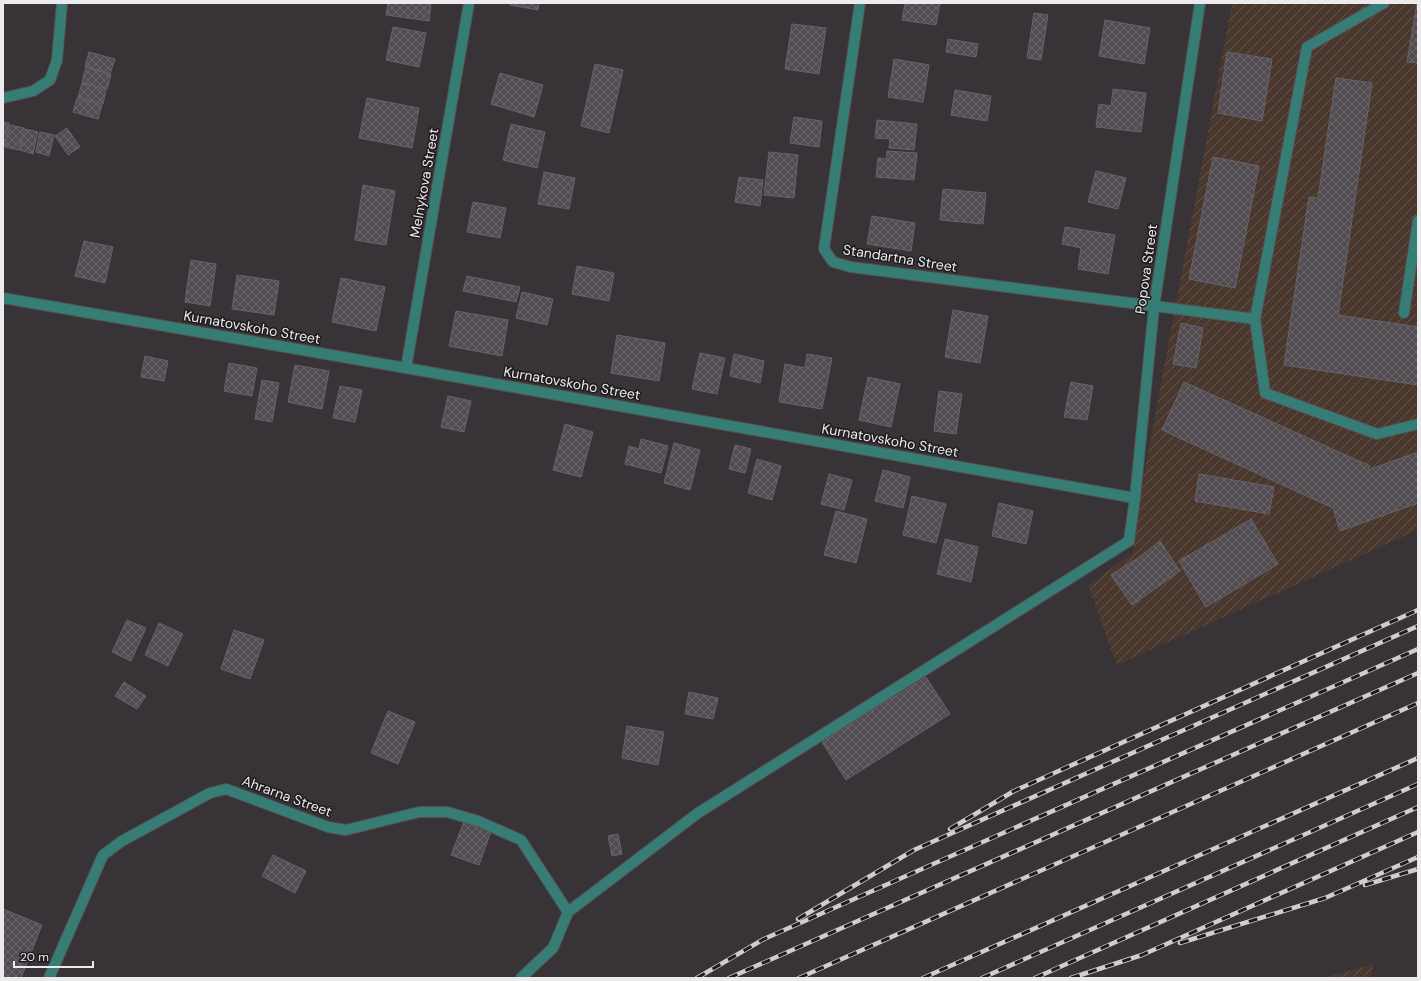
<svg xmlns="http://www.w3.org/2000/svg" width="1421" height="981" viewBox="0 0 1421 981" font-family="'DM Sans',sans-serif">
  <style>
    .industrial { fill: url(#industrial-furrows) }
    .building { fill: url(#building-cross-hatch); stroke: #696369 }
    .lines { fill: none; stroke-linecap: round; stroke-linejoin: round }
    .lane-casing { stroke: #555054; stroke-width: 12 }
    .street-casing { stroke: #555054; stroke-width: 12 }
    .lane { stroke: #367d75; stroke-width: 10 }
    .street { stroke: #367d75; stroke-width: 10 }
    .rail-casing { stroke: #d0cdd0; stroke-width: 4.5 }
    .rail { stroke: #1e1b1d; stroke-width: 3; stroke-dasharray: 9; stroke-linecap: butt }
    .labels { text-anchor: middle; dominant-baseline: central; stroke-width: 3; stroke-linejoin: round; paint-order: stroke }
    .street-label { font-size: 14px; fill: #edeaed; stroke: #1e1b1d }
  </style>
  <defs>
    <pattern id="industrial-furrows" width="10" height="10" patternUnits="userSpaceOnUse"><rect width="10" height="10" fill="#4a382f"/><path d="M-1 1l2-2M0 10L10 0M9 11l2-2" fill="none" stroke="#64554d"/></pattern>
    <pattern id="building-cross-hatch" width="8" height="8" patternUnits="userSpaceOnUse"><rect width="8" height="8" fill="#514c51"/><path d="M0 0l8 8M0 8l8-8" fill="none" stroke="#6a666a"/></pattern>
  </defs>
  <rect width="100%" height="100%" fill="#383337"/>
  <path class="industrial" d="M1232,3h186v527l-301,135 -29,-80 45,-32 10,-73z
    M1373,964l-1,14h-48z"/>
  <path class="building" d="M388,3h43l-2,18 -43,-6z
    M510,3h29l-1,7 -28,-5z
    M905,3h35l-4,22 -34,-5z
    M1417,3h1v60l-11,-1z
    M1034,13l14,2 -7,45 -14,-2z
    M1105,20l45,8 -6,36 -45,-8z
    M792,24l34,4 -7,46 -34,-5z
    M393,27l33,6 -7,34 -33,-7z
    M948,39l30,5 -2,13 -30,-5z
    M89,52l26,7 -5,15 -25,-8z
    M1227,52l45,7 -10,62 -44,-8z
    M894,59l35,6 -6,37 -35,-5z
    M595,64l28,6 -14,63 -28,-7z
    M86,67l25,8 -4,14 -25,-7z
    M500,73l43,12 -9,32 -43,-13z
    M1336,78l36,5 -34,232 80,12v58l-134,-20 25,-168 9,1z
    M82,83l24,7 -3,14 -25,-7z
    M1113,89l33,4 -5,39 -45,-5 3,-23 12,2z
    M955,90l36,6 -4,25 -36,-6z
    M77,98l25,7 -4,14 -25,-7z
    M367,98l52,10 -7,40 -53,-10z
    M794,117l28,4 -3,26 -29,-4z
    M877,120l40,4 -3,26 -25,-2 1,-9 -15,-1z
    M3,122l6,1 -5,23h-1z
    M511,124l34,8 -8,36 -34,-8z
    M10,125l14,3 -5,22 -14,-3z
    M67,128l13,19 -12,8 -13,-19z
    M25,129l13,3 -5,22 -13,-4z
    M40,132l14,3 -5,21 -13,-4z
    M887,151l30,2 -3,27 -38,-3 2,-19 8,1z
    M769,152l29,3 -4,43 -30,-3z
    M1213,157l46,9 -24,122 -46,-9z
    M1096,171l30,7 -8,31 -30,-7z
    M544,172l31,6 -6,31 -31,-5z
    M739,177l24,3 -3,26 -25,-4z
    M363,185l32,6 -9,54 -31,-5z
    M943,189l43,4 -3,31 -43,-4z
    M473,202l33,6 -6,30 -33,-6z
    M872,216l43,7 -4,28 -44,-7z
    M1065,227l50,8 -7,39 -30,-5 3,-21 -19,-4z
    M84,241l29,6 -8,36 -30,-7z
    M191,260l25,4 -6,42 -25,-4z
    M577,266l37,7 -5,28 -37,-7z
    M237,275l42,6 -5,34 -42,-6z
    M467,276l53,11 -4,15 -53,-11z
    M341,278l44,9 -9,44 -44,-9z
    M522,292l31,7 -6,26 -31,-7z
    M953,310l35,6 -8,47 -35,-6z
    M456,311l52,9 -6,36 -53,-10z
    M1181,323l22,5 -7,40 -23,-4z
    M617,335l48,8 -6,38 -48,-8z
    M700,353l25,5 -8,36 -25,-5z
    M734,354l30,7 -4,22 -30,-7z
    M807,354l25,4 -10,51 -43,-7 6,-38 20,4z
    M145,356l23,5 -4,20 -23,-4z
    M229,363l28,5 -5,28 -28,-5z
    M295,365l34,6 -7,38 -34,-7z
    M868,377l32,7 -9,43 -32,-7z
    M262,380l17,3 -7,39 -17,-3z
    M1071,382l22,4 -6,34 -23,-3z
    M1184,382l186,84 -2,4 50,-18v51l-78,28 -7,-23 -171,-78z
    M340,386l22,4 -7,32 -22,-4z
    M939,391l23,3 -6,40 -22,-3z
    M448,396l23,5 -7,31 -23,-5z
    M565,424l28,8 -12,45 -28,-7z
    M641,439l27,7 -7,27 -36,-9 4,-18 10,3z
    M674,443l26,7 -10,40 -26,-7z
    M735,445l16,4 -6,24 -16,-4z
    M757,459l24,7 -9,34 -24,-7z
    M883,470l27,7 -7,31 -28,-7z
    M829,474l23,6 -8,30 -23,-6z
    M1199,474l75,13 -5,27 -74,-13z
    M912,496l34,8 -10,39 -33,-8z
    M999,503l34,8 -7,33 -34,-8z
    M836,511l31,8 -11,44 -32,-8z
    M1251,519l27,45 -72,43 -27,-46z
    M945,539l33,8 -7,35 -34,-8z
    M1160,541l20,30 -48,34 -21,-30 27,-17z
    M127,620l19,8 -15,33 -19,-9z
    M159,623l24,11 -15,32 -23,-11z
    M234,630l30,10 -14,39 -29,-10z
    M926,677l24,37 -104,66 -24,-38z
    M124,682l22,14 -9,13 -22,-13z
    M689,692l29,6 -5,21 -28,-5z
    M388,711l27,11 -17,42 -27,-11z
    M627,726l37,6 -6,33 -36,-7z
    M465,819l27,10 -13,36 -28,-10z
    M618,834l4,20 -10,2 -4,-20z
    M273,855l33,16 -11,22 -33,-17z
    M3,909l39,16 -21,53h-18z"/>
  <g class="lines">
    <g class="lane-casing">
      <path id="lane" d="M860,3l-36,246 9,13 18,5 404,52 52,-272 77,-44
        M1404,313l14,-92
        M1255,319l10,74 112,41 41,-10
        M49,978l54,-123 19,-14 88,-48 16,-4 102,38 18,3 73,-18h28l31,9 43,19 47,72 130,-99 431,-272"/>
    </g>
    <g class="street-casing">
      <path id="street" d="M3,98l30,-7 17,-11 7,-20 5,-57
        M3,298l403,70 729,130
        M406,368l63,-365
        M1129,541l6,-43 19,-191 46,-304
        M521,978l32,-30 15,-36"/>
    </g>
    <use href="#lane" class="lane"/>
    <use href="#street" class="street"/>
    <g class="rail-casing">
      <path id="rail" d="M950,829l64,-38 404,-181
        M1365,885l53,-16
        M798,919l116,-69 504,-224
        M1180,943l145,-45 93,-41
        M697,978l67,-39 654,-290
        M729,978l689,-305
        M799,978l619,-275
        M923,978l495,-220
        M982,978l436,-194
        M1035,978l383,-171
        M1071,978l71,-23 276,-123"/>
    </g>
    <use href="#rail" class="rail"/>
  </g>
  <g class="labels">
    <g class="street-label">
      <text transform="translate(424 183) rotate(-80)">Melnykova Street</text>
      <text transform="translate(900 258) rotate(9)">Standartna Street</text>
      <text transform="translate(1146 269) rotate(-82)">Popova Street</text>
      <text transform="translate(252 327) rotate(10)">Kurnatovskoho Street</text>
      <text transform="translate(572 383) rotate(10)">Kurnatovskoho Street</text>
      <text transform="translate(890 440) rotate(10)">Kurnatovskoho Street</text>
      <text transform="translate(287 796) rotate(20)">Ahrarna Street</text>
    </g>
  </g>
  <rect width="1421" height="981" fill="none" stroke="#edeaed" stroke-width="8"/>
  <path d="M14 961v6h79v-6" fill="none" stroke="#edeaed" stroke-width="2"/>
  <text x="20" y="961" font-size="12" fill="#edeaed" stroke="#1e1b1d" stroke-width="3" paint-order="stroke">20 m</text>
</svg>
